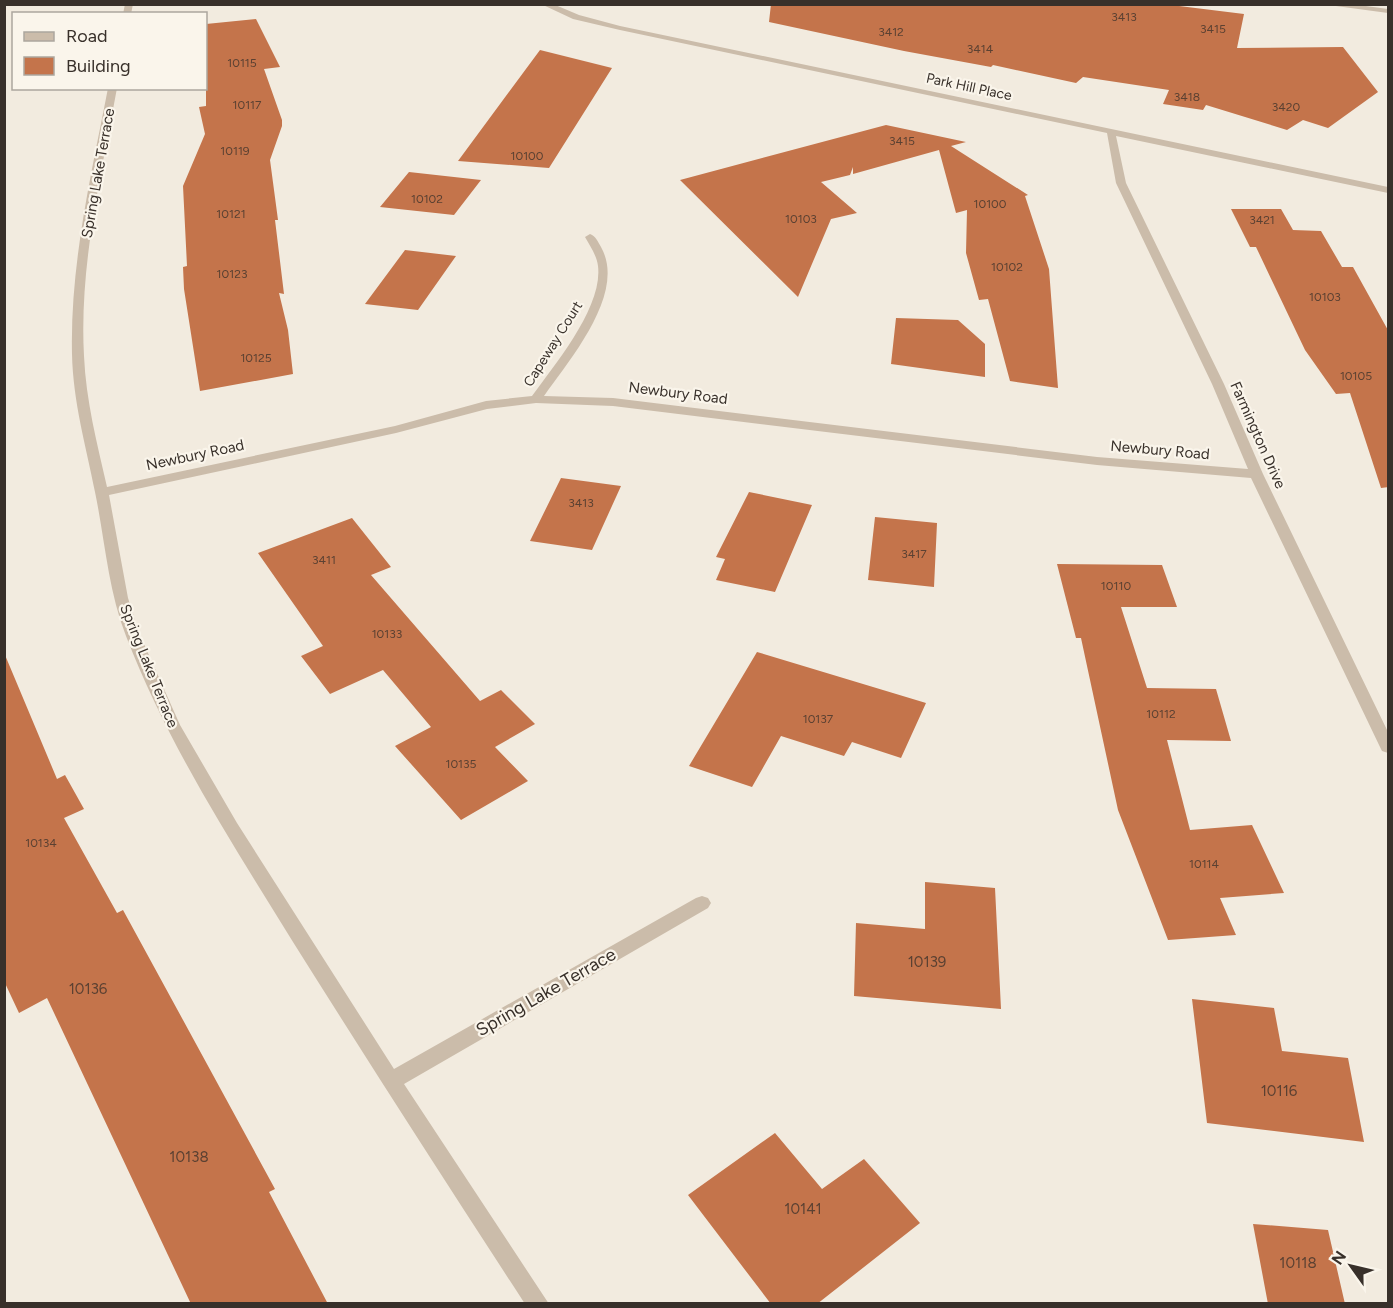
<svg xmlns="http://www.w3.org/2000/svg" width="1393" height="1308" viewBox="0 0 1393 1308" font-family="Figtree,sans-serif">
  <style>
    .building { fill: #c4744b }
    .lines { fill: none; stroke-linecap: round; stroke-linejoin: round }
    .street { fill: #cbbcaa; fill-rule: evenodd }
    .labels { text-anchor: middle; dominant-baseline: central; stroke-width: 4.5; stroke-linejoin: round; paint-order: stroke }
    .number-label { font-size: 12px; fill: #5b4132 }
    .far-street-label { font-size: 14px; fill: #38302a; stroke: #faf5eb }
    .street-label { font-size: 15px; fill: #38302a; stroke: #faf5eb }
    .near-number-label { font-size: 15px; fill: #5b4132 }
    .near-street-label { font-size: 18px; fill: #38302a; stroke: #faf5eb }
  </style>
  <rect width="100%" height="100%" fill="#f2ebdf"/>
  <path class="building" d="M771,4h392l81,10 -7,34 106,-1 35,45 -50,36 -25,-8 -16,10 -81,-25 -3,5 -40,-6 6,-14 -86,-13 -7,6 -83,-18 -2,2 -87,-16 -135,-29z
    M256,19l24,48 -16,2 18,51v6l-12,34 8,60h-3l9,74 -5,-1 9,37 5,44 -93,17 -16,-102 -1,-22 4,-1 -4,-80 22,-52 -6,-27 7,-1v-82z
    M540,50l72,18 -63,100 -91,-7z
    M886,125l80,17 -15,4 77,49 -3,1 24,73 9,119 -48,-7 -22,-82 -9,1 -13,-47 1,-43 -11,3 -17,-63 -86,24v-7l-3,8 -29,7 36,31 -26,6 -33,78 -118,-117z
    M409,172l72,8 -27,35 -74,-8z
    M1231,209h50l12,21 28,1 21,36h11l36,65v155l-8,1 -31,-95 -14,1 -31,-44 -49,-103h-6z
    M405,250l51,6 -38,54 -53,-6z
    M896,318l62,2 27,24v33l-94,-13z
    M561,478l60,8 -29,64 -62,-9z
    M749,492l63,13 -37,87 -59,-12 9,-21 -9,-2z
    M875,517l62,6 -3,64 -66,-7z
    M352,518l39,49 -20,8 109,126 21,-11 34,34 -40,23 33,34 -67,39 -66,-74 36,-19 -48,-57 -53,24 -29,-38 22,-10 -65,-93z
    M1057,564l105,1 15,42h-56l26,81 69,1 15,52 -64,-1 23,90 62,-5 32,68 -64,5 16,37 -68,5 -50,-130 -37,-172h-5z
    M757,652l169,51 -25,55 -49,-16 -8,14 -63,-20 -29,51 -63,-21z
    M5,655l52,124 8,-4 19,34 -20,9 53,95 6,-3 60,110 92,169 -6,3 59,112h-137l-144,-306 -28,15 -15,-32z
    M925,882l70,6 6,121 -147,-13 2,-73 69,6z
    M1192,999l82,9 8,43 66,7 16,84 -157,-19z
    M775,1133l47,56 42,-30 56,64 -103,81h-46l-83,-109z
    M1253,1224l75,6 17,74h-77z"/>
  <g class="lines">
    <path class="street" d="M125,4h8l-2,10h-8z
      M541,4h12l26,11 41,11 768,161v6l-272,-57 10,47 98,201 39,90 125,258v21l-6,-2 -2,-4 -129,-269 -154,-13 -484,-59 -77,-3 -49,6 -91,24 -287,62 19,103 12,37 40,90 57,98 157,246 302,-171 6,-2 6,2 3,5 -3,5 -304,176 145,220h-24c-78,-120 -156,-241 -232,-362 -61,-99 -125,-197 -167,-306 -18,-46 -21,-96 -31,-144 -9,-46 -22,-90 -23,-138 -2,-90 19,-178 36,-266h9c-16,88 -38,178 -33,268 2,45 13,87 23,131l288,-61 91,-25 46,-5c23,-32 71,-89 66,-130 -1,-10 -8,-20 -13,-29l5,-3c6,2 8,8 11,13 26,46 -31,112 -57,149l69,2 484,59 151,12 -36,-85 -96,-201 -9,-50 -487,-103 -47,-11z
      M1321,4h30l37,5v4z"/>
  </g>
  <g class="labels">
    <g class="number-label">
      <text x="1124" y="17">3413</text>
      <text x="1213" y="29">3415</text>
      <text x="891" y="32">3412</text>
      <text x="980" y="49">3414</text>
      <text x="242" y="63">10115</text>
      <text x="1187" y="97">3418</text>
      <text x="247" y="105">10117</text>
      <text x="1286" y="107">3420</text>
      <text x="902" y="141">3415</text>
      <text x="235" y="151">10119</text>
      <text x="527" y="156">10100</text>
      <text x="427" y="199">10102</text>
      <text x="990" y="204">10100</text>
      <text x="231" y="214">10121</text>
      <text x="801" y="219">10103</text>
      <text x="1262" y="220">3421</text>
      <text x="1007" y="267">10102</text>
      <text x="232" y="274">10123</text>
      <text x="1325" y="297">10103</text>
      <text x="256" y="358">10125</text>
      <text x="1356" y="376">10105</text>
      <text x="581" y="503">3413</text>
      <text x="914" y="554">3417</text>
      <text x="324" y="560">3411</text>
      <text x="1116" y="586">10110</text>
      <text x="387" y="634">10133</text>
      <text x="1161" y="714">10112</text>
      <text x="818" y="719">10137</text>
      <text x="461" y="764">10135</text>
      <text x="41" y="843">10134</text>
      <text x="1204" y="864">10114</text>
    </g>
    <g class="far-street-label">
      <text transform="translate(969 87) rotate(12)">Park Hill Place</text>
      <text transform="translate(553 344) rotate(-58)">Capeway Court</text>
    </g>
    <g class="street-label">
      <text transform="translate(98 173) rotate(-80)">Spring Lake Terrace</text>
      <text transform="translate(678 393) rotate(7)">Newbury Road</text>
      <text transform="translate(1258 435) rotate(66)">Farmington Drive</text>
      <text transform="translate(1160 450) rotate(5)">Newbury Road</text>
      <text transform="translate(195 455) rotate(-12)">Newbury Road</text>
      <text transform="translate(149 666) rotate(68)">Spring Lake Terrace</text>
    </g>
    <g class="near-number-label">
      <text x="927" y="962">10139</text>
      <text x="88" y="989">10136</text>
      <text x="1279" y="1091">10116</text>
      <text x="189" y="1157">10138</text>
      <text x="803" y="1209">10141</text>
      <text x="1298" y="1263">10118</text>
    </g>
    <g class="near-street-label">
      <text transform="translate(546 992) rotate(-30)">Spring Lake Terrace</text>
    </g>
  </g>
  <rect width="1393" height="1308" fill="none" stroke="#38302a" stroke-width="12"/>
  <rect x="12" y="12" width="195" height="78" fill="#faf5eb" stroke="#aca69e" stroke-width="1.5"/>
  <rect x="24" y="32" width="30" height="9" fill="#cbbcaa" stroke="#aca69e" stroke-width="1.5"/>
  <text x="66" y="42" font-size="18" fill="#38302a">Road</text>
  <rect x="24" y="57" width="30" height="18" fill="#c4744b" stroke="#aca69e" stroke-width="1.5"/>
  <text x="66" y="72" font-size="18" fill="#38302a">Building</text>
  <g transform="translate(1351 1266) rotate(304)" stroke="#faf5eb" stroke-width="4.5" paint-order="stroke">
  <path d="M0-4.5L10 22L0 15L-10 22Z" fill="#38302a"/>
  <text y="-9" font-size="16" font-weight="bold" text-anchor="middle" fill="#38302a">N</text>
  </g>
</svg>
